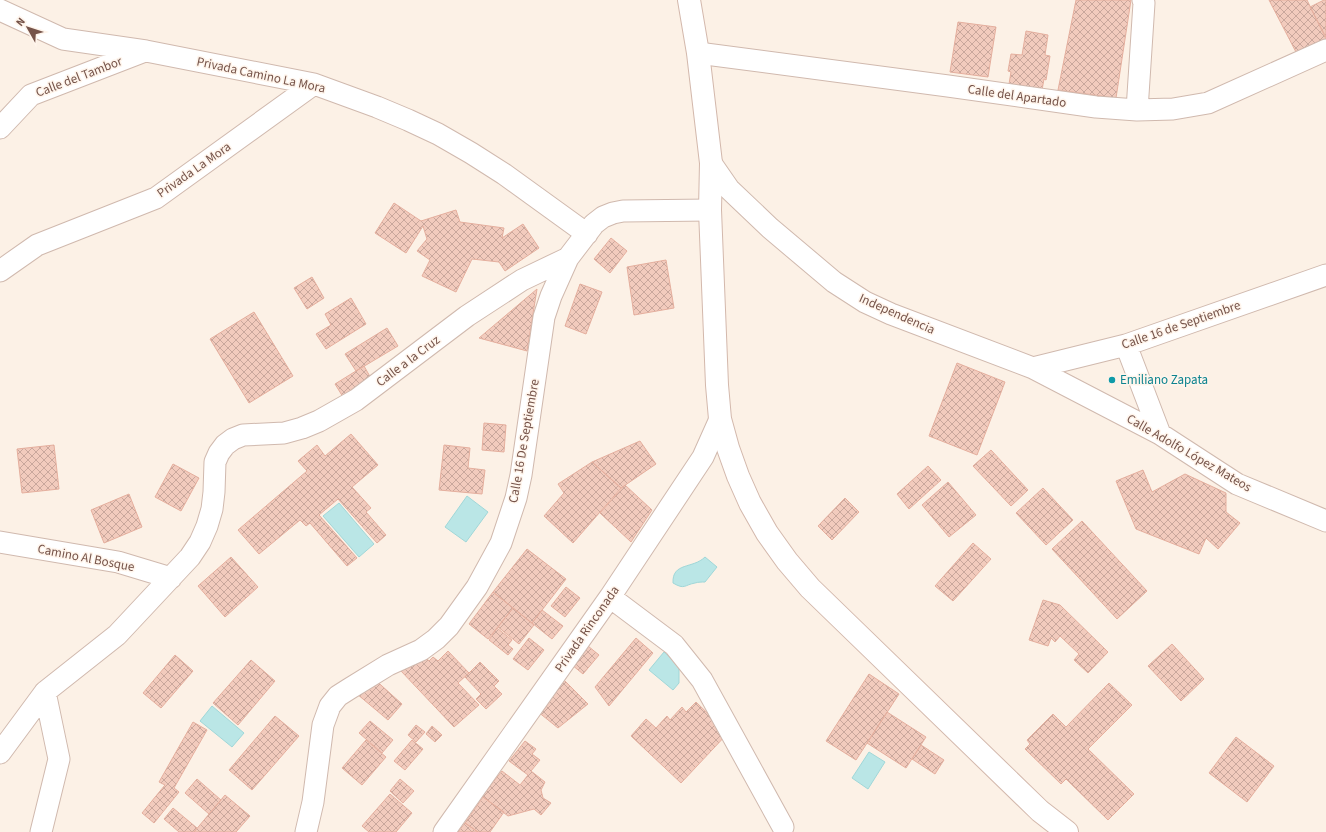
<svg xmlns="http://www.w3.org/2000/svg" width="1326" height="832" viewBox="0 0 1326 832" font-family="'Source Sans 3',sans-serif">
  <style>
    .water { fill: #bae6e6; stroke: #a0d7d8 }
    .building { fill: url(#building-cross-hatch); stroke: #e5af9e }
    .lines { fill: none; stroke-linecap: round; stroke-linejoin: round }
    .street-casing { stroke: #d0b9ae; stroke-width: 23 }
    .secondary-casing { stroke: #d3b8ac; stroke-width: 24 }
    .street { stroke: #fff; stroke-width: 21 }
    .secondary { stroke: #fff; stroke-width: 22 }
    .culture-dot { fill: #0f9aa8; stroke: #fff5ec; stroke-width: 1.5 }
    .labels { text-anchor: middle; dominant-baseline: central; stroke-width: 3; stroke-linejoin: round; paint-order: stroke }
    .street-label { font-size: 13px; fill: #76544a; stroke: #fff5ec }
    .culture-label { font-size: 13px; fill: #0d838f; stroke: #fff5ec; text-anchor: start }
  </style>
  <defs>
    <pattern id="building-cross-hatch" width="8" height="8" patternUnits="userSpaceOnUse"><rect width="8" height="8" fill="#f2cbbd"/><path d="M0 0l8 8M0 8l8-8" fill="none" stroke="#c9a79c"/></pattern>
  </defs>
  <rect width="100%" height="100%" fill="#fcf1e6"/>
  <path class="water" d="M467,496l21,16 -22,30 -21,-15z
    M339,503l35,41 -15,13 -36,-41z
    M705,557l12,10 -12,15c-3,0 -7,0 -10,1 -11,2 -10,7 -22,0 -1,-21 20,-14 32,-26z
    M664,652l15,13v18l-6,7 -24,-20z
    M212,706l32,27 -12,14 -32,-26z
    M869,752l16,10 -17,27 -16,-11z"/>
  <path class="building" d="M1076,0h55l-15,98 -58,-8z
    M1269,0h38l19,39 -29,15z
    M1324,0h2v37l-16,-30z
    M958,22l38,5 -8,50 -38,-5z
    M1026,31l22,4 -3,20 5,1 -4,24 -2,-1 -2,11 -33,-6 2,-12 -3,-1 3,-17 11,1z
    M394,203l27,18 35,-11 4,12 44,6 -2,10 21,-14 16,24 -34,23 -6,-9 -27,-3 -16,33 -34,-16 8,-16 -13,-9 10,-12 -4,-13 -17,27 -31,-20z
    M611,238l16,13 -17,22 -16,-14z
    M666,260l8,48 -40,7 -7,-48z
    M312,277l12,21 -17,11 -13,-21z
    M580,284l22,8 -16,42 -21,-8z
    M537,289l-10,62 -48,-13z
    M351,298l15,26 -40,25 -10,-15 15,-9 -6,-11z
    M254,312l39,64 -44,27 -39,-64z
    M387,328l11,18 -42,25 -11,-17z
    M957,363l48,19 -28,73 -48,-19z
    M364,366l8,14 -29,17 -8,-13z
    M484,423l22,2 -2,27 -22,-2z
    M351,434l27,31 -26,22 19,21 -5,4 20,23 -9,8 -39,-44 -19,16 38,43 -10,8 -37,-43 -4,3 -6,-6 -41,34 -21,-24 69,-59 -9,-10 19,-16 8,11z
    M640,441l16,23 -35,24 -29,-26z
    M54,445l5,44 -37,4 -5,-44z
    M444,445l26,3 -2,20 17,2 -3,24 -43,-4z
    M991,450l37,40 -17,16 -38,-40z
    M592,462l29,26 -48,55 -29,-27 20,-23 -6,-9z
    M173,464l26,14 -18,33 -26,-14z
    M928,466l13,14 -32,29 -12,-15z
    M1143,470l9,22 33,-18 41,19v19l14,11 -22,26 -12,-11 -7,16 -63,-25 -20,-48z
    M948,482l28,33 -27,22 -27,-32z
    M625,485l27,25 -21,32 -31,-29z
    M1043,488l30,32 -27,25 -30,-32z
    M129,494l13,33 -38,16 -13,-33z
    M845,498l14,14 -27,28 -14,-14z
    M1082,521l65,70 -30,28 -65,-70z
    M973,543l18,16 -38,42 -18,-15z
    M527,549l39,30 -34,44 -39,-31z
    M231,557l27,30 -33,30 -27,-31z
    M566,587l14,11 -15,19 -14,-11z
    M493,592l20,16 -25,31 -19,-15z
    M1043,600l17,5 48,47 -20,21 -14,-13 5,-6 -19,-18 -5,6 -4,-4 -3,8 -19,-6z
    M513,608l21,17 -15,19 -21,-17z
    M542,610l21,16 -11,13 -20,-16z
    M497,628l15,12 -4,5 5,4 -5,6 -19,-15z
    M529,638l15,12 -16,20 -15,-11z
    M636,638l17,15 -44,53 -14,-19z
    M1172,644l32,35 -23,22 -33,-35z
    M588,646l11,9 -16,19 -11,-9z
    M448,651l21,22 -11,10 21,22 -25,22 -53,-56 20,-19 8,9 4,-4 5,4z
    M175,655l18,16 -32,37 -18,-15z
    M251,660l24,21 -37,44 -25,-22z
    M480,662l19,19 -5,5 8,8 -16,15 -10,-10 5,-5 -16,-17z
    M869,674l30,20 -43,66 -30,-19z
    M372,677l30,27 -14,16 -31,-26z
    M564,680l24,24 -30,24 -21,-17z
    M1109,683l23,22 -44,44 46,45 -26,26 -42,-41 -5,5 -36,-35 5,-5 -3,-4 26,-26 13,13z
    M696,702l32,31 -47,50 -50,-47 15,-17 10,9 11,-12 3,4 12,-13 4,5z
    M887,712l39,25 -20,31 -39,-25z
    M275,716l24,20 -47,54 -23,-20z
    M370,721l23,19 -11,13 -23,-20z
    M193,722l14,8 -33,58 5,4 -25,31 -12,-10 23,-28 -6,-3z
    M416,725l9,7 -9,10 -8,-7z
    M432,726l10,9 -7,7 -9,-8z
    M1236,737l38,29 -27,36 -38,-29z
    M366,740l20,17 -24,28 -20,-17z
    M412,740l11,9 -18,21 -11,-9z
    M525,741l11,8 -4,5 8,6 -9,11 14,11 -4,8 2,8 8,5 -10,12 -7,-6 -26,7 -26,-20 20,-25 18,14 8,-10 -19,-14z
    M921,745l23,15 -9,14 -23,-15z
    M197,779l24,21 -12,14 -24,-21z
    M400,779l14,12 -11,12 -13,-12z
    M390,794l22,19 -16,19h-27l-7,-6z
    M225,795l25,21 -14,16h-42z
    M483,797l21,15 -14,20h-12l-13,-9z
    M173,808l24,20 -3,4h-15l-15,-13z
    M465,823l13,9h-20z"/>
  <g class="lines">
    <g class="street-casing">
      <path id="street" d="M0,10l63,29 83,12 168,33 63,23 31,13 30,14 33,19 33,21 83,60
        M698,53l250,33 148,21 41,3 36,-1 35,-6 118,-53
        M1137,110l7,-107 -1,-3
        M0,128l31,-33 114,-44
        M711,163l18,26 41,39 64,54 31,20 26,12 142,54 127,66 77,50 89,37
        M0,271l37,-26 119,-47 158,-114
        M1126,345l34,89
        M1033,368l93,-23 200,-70
        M0,542l118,20 53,16
        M610,597l64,48 28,35 81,147
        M0,753l45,-61
        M41,832l18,-73 -14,-67 72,-57 73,-78 10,-15 7,-16 5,-17 2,-17 1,-30 4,-9 6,-8 8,-6 10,-4 41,-2 18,-5 17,-7 37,-21 111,-84 55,-36 46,-22 26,-34 9,-7 10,-4 10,-2 87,-1
        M306,832l7,-30 10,-77 7,-19 8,-10 11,-7 39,-24 33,-15 15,-11 13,-13 28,-39 24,-44 15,-45 5,-23 23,-158 7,-21 17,-38
        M444,832l166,-235 93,-140 17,-38"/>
    </g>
    <g class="secondary-casing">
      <path id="secondary" d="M689,0l9,53 13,110 -1,47 7,175 3,34 8,29 10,28 12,27 17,30 20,28 23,27 230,223 27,21"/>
    </g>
    <use href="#street" class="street"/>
    <use href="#secondary" class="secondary"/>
  </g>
  <circle class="culture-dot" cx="1112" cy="380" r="4"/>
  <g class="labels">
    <g class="street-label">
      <text transform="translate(261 75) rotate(12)">Privada Camino La Mora</text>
      <text transform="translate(79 77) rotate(-21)">Calle del Tambor</text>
      <text transform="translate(1017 96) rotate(8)">Calle del Apartado</text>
      <text transform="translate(194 170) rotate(-35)">Privada La Mora</text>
      <text transform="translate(897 314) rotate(24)">Independencia</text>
      <text transform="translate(1181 325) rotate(-19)">Calle 16 de Septiembre</text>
      <text transform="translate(408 361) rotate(-37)">Calle a la Cruz</text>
      <text transform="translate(524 441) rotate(-80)">Calle 16 De Septiembre</text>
      <text transform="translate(1189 453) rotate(30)">Calle Adolfo López Mateos</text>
      <text transform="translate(86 558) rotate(11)">Camino Al Bosque</text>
      <text transform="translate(587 629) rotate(-55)">Privada Rinconada</text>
    </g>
    <g class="culture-label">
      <text x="1120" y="380">Emiliano Zapata</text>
    </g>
  </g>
  <g transform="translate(28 28) rotate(309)" stroke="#fff5ec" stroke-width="3" paint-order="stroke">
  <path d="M0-3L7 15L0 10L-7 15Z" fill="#76544a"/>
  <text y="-6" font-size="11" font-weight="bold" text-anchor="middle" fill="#76544a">N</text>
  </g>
</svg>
